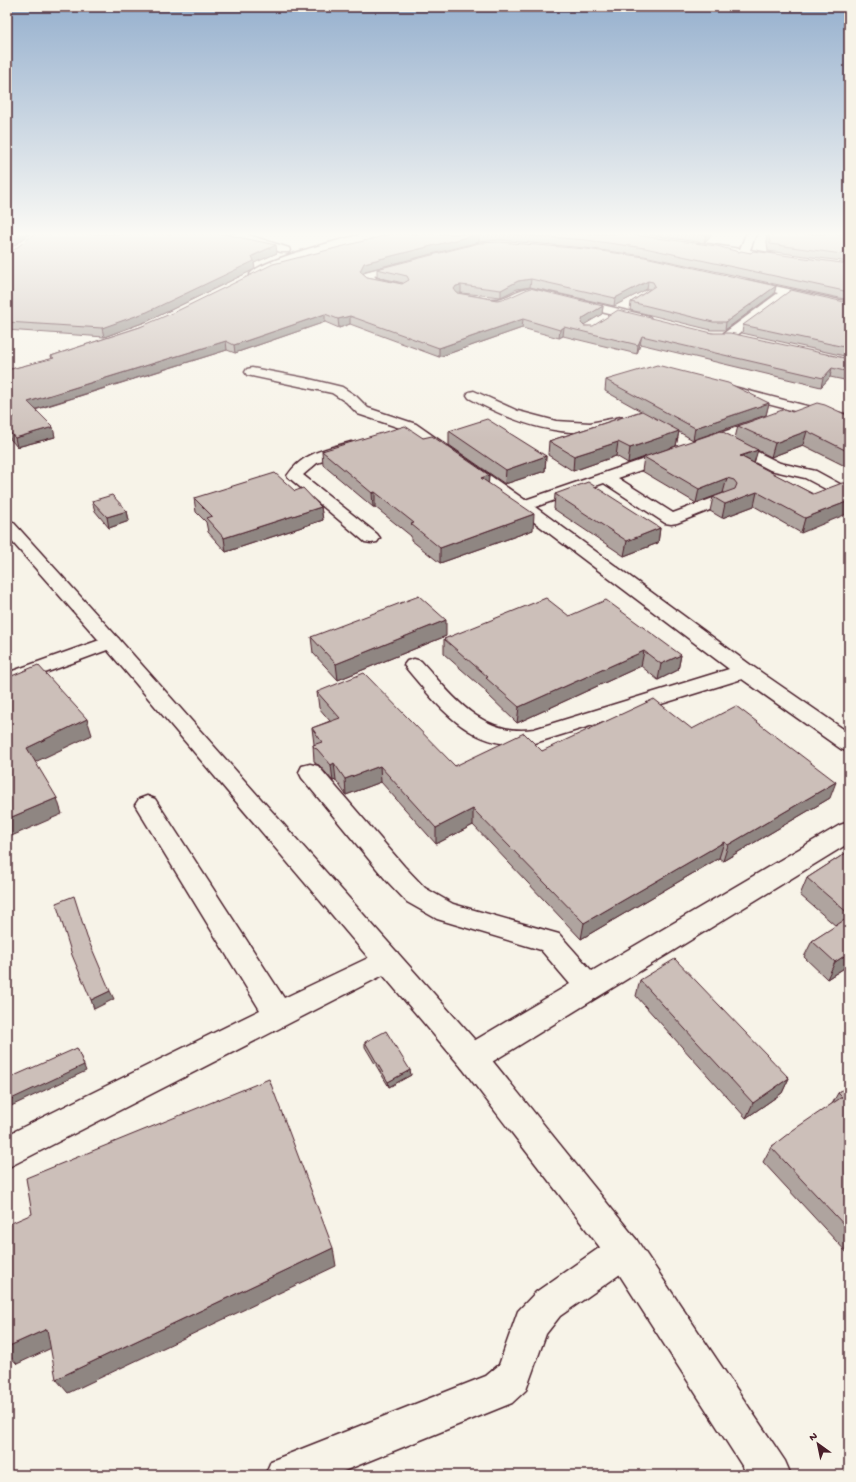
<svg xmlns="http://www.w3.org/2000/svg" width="856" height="1482" viewBox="0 0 856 1482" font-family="'Gochi Hand',sans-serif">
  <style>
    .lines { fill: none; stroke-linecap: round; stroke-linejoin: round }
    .minor-casing { stroke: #4a1f2b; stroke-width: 3 }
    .major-casing { stroke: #4a1f2b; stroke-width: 3 }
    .minor { fill: #f7f3e8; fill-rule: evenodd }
    .major { fill: #f7f3e8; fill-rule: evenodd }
    .wall { fill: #afa49f; stroke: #4a1f2b }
    .shaded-wall { fill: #8f8682; stroke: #4a1f2b }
    .building { fill: #ccbfb9; stroke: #4a1f2b }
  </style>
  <rect width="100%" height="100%" fill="#f7f3e8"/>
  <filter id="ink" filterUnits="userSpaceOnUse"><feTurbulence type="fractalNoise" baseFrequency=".025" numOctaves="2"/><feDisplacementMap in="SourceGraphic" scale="8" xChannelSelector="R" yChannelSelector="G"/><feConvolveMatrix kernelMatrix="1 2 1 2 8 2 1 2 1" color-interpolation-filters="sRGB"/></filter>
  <g filter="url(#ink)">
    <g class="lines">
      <g class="minor-casing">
        <path id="minor" d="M230,234h16l43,14 1,2 -1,2h-8l-50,-16z
          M363,234h21l-1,2 -63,16 -61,24h-8l-1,-2c10,-14 93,-35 113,-40z
          M746,234h10l-6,16 24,4 1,2 -1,2 -4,1 -69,-10 -5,-3 5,-3 39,6z
          M406,261l5,3 -1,2 -36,10 2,2 23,6 2,2 -2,2 -4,1 -27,-6 -6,-5 3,-6z
          M746,280l103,22v8l-60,-14 -57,43h-8l-2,-3 2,-3 54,-40 -36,-8 -2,-2z
          M530,288l119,28 2,3 -2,3 -4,1 -115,-29 -27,12 -17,-2 -2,-2 2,-2c5,-2 11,0 16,-2 10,-3 17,-9 28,-10z
          M252,368l53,10 37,9 14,9 12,12 48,16 109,76 236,-81 5,-1 5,1 2,3 -2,3 -40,14 49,24 36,8 33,18v8l-10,-1 -34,-18 -35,-8 -46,-24 -2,-4 -104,36 55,35 51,-19 6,2 2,3 -2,3 -53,21 -6,1 -6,-1 -61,-40 -69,24 217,159 97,67v19l-8,-3 -99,-70 -207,64c-61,10 -93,-32 -128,-74l-3,-4 3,-4 7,-2 7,2c32,35 60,76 113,68l195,-60 -212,-160 -111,-79 -48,-16 -12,-12 -14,-9 -85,-18 -2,-3 2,-3z
          M730,386l73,19 46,10v8l-47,-10 -77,-20 -2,-3 2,-3z
          M474,391l44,20 38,10 34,2 31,-6 5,1 2,3 -2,3c-12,3 -24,7 -36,8 -42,3 -85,-14 -121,-34l-2,-3 2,-3z
          M351,442l5,2 3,3 -3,3 -39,13 -14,12 74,59 3,4 -3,4 -6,1 -6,-1 -78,-66c15,-23 39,-27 64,-34z
          M111,636l7,2 3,4 -3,4 -111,41v-14z
          M310,764l8,2 86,100 21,22 28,16 106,30 33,37 248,-146 9,-3v21l-367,225 -10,4 -10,-4 -5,-10 5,-10 108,-64 -29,-34 -104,-31 -30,-17 -21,-22 -84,-102 -3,-6 3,-6z
          M147,796l8,3 129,199 103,-49 10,3 4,8 -4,8 -390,200v-33l253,-125 -125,-205 4,-6z
          M624,1234l12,5 5,12 -5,12 -76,53 -14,18 -20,56 -14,13 -178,72h-69l6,-14 215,-85 13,-11 19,-54 18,-19 76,-53z"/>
      </g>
      <g class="major-casing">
        <path id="major" d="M7,521l6,1 105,116 364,410 154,191 149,222 6,14h-43l-136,-212 -150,-195 -358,-422 -97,-110z"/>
      </g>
      <use href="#minor" class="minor"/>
      <use href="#major" class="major"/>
    </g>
    <path class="wall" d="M391,234h235l113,18 12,1 98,11v36l-205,-44 -59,-8 -86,-8 -20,2 -114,29 -2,2 4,4 35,7 1,-1 -26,-6v-8l399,17 -2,8 -49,36h-14l-81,-20 1,-8 19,-13h-3l-33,17 -84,-19 -13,2 -16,8 -40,-4h-2l38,7 106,6 -1,8 -19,11 1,1 128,7 137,26v22l-19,-4 -9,10 -181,-43 -3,10 -74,-18 -4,2 -37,-10 -83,29 -89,-33 -11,4 -14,-6 -90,31 -8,-3 -192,60 20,27 -38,10 -10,-12v-16l2,-1 -2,-2v-46l45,-11 -1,-3 89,-29z
      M643,234h69l-8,9z
      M766,234h83v28l-81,-11z
      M277,253l-23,10 1,6 -107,52 -44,16 -97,-7v-76z
      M849,303v54l-107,-24 1,-8z
      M606,380l163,23 -3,12 -73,25 -14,-8 -3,14 -48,17 -12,-7 -43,15 -25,-16 1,-14 92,-30 -36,-20z
      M792,412l57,4v52l-46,-23 -32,12 -14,-7 -3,14 59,30 -12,39 -47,-27 -32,12 -12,-7 3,-14 11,-4 -28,10 -54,-32 2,-14 91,-19 3,-12z
      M449,431l97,25 -1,15 -40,13 -56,-39z
      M423,438l66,37 -1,8 45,47 -93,33 -29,-23v-4l-36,-29h-2l-50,-42 -1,-14z
      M295,491l26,16 2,13 -97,32 -18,-20 -2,-10 -10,-10 -2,-14z
      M555,494l105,34 -2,15 -34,13 -70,-47z
      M92,501l35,10 2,10 -20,7 -14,-17z
      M569,616l112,39 -3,15 -20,10 -17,-14 -124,57 -31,-30v-2l-42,-37v-15z
      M446,636l-108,44 -25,-27 -2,-16z
      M317,692l138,74 87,-15 150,-22 138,69 -107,63 -4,-3 -138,81 -108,-114 -37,19 -55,-62 -35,13 -10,-15 -3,1 -14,-16 -3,-1 -2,-3 -1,-16h2l-1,-1 -2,-16 18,-7 -11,-13z
      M849,851v114l-22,14 -23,-22 8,-16 24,-15 -36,-31 7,-17z
      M640,980l149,98 -7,15 -36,25 -110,-122z
      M365,1042l45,28 1,5 -22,12 -24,-40z
      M849,1085v170l-86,-93 8,-15 61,-43 6,-11z"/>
    <path class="shaded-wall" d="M18,234h12l-23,17v-9z
      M479,234v8l-114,29 -4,7 -1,-7 4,-8z
      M707,234h5l-8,9 2,-8z
      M276,245l1,8 -23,10 1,6 -107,52 -44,16 -2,-9z
      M531,279l-1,8 -13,2 -16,8v-7l17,-9z
      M648,281l-1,8 -33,17 1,-8z
      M461,285v8l-5,1 -2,-5 2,-3z
      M776,286l-2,8 -49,36 1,-8z
      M603,306l-1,8 -20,12 -1,-3 2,-5z
      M325,314v8l-90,31 -1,-8z
      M350,316v8l-11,4 -1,-9z
      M523,319l-1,9 -83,29v-9z
      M564,327l-1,9 -4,2 1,-8z
      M642,336l-2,8 -3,10 1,-9z
      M226,341l1,9 -197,61 -2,-9z
      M832,368l-2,9 -9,10 2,-9z
      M769,403l-3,12 -73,25 2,-12z
      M53,427l2,10 -38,10 -2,-9z
      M679,431l-3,15 -48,17 2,-15z
      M807,431l-4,14 -32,12 4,-14z
      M618,442l-2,14 -43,15 1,-15z
      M758,450l-4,13 -14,-7z
      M546,456l-1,15 -40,13 1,-14z
      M489,475l-1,15 -7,-12z
      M727,478l-4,15 -27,10 3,-14z
      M375,492v15h-2l-1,-14z
      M757,492l-3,14 -32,12 3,-14z
      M849,501v12l-48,20 4,-15z
      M321,507l2,13 -97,32 -2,-14z
      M127,511l2,10 -20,7 -2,-11z
      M534,514l-1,16 -93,33v-15z
      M660,528l-2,15 -34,13 3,-15z
      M446,620v16l-108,44 -2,-16z
      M644,651l-3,15 -124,57 2,-16z
      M681,655l-3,15 -20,10 3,-16z
      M87,719l5,16 -59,28 -6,-15z
      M334,763l2,17 -3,1 -2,-16z
      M380,766l1,16 -35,13 -1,-16z
      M836,782l-6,16 -107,63 5,-16z
      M57,798l5,16 -55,24v-19z
      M473,809v16l-37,19v-16z
      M724,842l-5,16 -138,81 3,-16z
      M849,953v12l-22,14 8,-17z
      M110,991l4,8 -20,10 -3,-9z
      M77,1048l9,23 -77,36 -2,-4v-2z
      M410,1070l1,5 -22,12 -1,-5z
      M789,1078l-7,15 -36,25 7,-15z
      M333,1248l3,18 -268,127 -12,-14z
      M47,1329l13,15 -43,20 -10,-11v-6z"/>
    <path class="building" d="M7,234h11l-11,8z
      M34,234h190l52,11 -24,11 2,5 -107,51 -45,16 -95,-6v-68l3,-1z
      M391,234h91h-3l-115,29 -4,8 7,6 35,7 7,-4 -2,-4 -30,-7 102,-26 20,-1 87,7 59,8 131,29 -50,36h-13l-82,-20 24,-16 -2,-4 -5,-1 -33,17 -84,-19 -13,2 -17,9 -40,-5 -5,1 -2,3 3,4 40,7 11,-2 22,-10 73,18 -20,12 -2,5 3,3h9l25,-16 94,23h18l119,26v13l-17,-4 -9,10 -181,-42 -4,9 -74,-18 -4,3 -37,-11 -84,29 -89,-32 -12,3 -13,-5 -91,31 -8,-4 -198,61 25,25 -38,11 -8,-9v-10l7,-2 -7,-7v-40l47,-12 -3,-2 89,-29 39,-17 94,-46z
      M510,234h116l91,12 22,6 2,-1 10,2 2,-2 96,13v28l-204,-44 -59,-8z
      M697,234h10l-1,1z
      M769,234h80v21l-79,-11z
      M791,290l58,13v45l-106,-23z
      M657,365l71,18 41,20 -74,25 -89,-48z
      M817,403l8,2 24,11v36l-42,-21 -32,12 -37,-17 47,-17 7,3z
      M642,411l37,20 -49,17 -12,-6 -44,14 -25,-15z
      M487,419l59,37 -40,14 -57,-39z
      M405,426l18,12 9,-2 57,39 -8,3 53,36 -94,34 -29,-24 3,-1 -39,-31 -3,1 -50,-42z
      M721,431l37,19 -18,6 73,38 29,-11h7v18l-44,17 -48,-26 -32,12 -12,-7 22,-8 2,-5 -3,-4 -7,-2 -28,11 -55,-32z
      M275,473l20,18 8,-3 18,19 -97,31 -18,-20 6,-2 -18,-18z
      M588,482l72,46 -33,13 -72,-47z
      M112,495l15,16 -20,6 -15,-16z
      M419,596l27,24 -110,44 -25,-27z
      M546,598l23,18 37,-16 75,55 -20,9 -17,-13 -125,56 -33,-29 2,-1 -44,-38z
      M38,665l49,54 -60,29 30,50 -50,21v-141z
      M364,673l91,93 69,-33 18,18 112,-52 38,30 44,-23 100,76 -108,63 -4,-3 -140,81 -111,-114 -37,19 -56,-62 -35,13 -11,-16 -3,2 -14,-16 -3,-1 -1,-3 9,-3 -10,-14 28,-10 -23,-26z
      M849,851v63l-42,-36z
      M74,896l13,41 23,54 -19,9 -19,-45 -16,-52z
      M849,917v36l-14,9 -23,-21z
      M675,959l114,119 -36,25 -113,-123z
      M386,1031l24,39 -22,12 -23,-40z
      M77,1048l7,17 -77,36v-22z
      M269,1079l64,169 -277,131 -9,-50 -40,18v-122l25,-11 -6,-36z
      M849,1085v145l-78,-83 22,-17 49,-33 -4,-4z"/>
  </g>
  <linearGradient id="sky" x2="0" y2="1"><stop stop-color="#96b0ce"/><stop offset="0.53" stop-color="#fbfaf5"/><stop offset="1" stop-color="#fbfaf5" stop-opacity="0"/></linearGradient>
  <rect width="856" height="442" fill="url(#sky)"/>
  <rect width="856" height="1482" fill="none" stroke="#f7f3e8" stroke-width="24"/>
  <rect x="12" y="12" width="832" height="1458" fill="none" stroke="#4a1f2b" stroke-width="1.5" filter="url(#ink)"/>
  <g transform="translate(818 1444) rotate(327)" stroke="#f7f3e8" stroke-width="3" paint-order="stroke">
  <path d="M0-3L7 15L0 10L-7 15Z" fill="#4a1f2b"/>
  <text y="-6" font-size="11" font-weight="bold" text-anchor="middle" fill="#4a1f2b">N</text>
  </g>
</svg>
